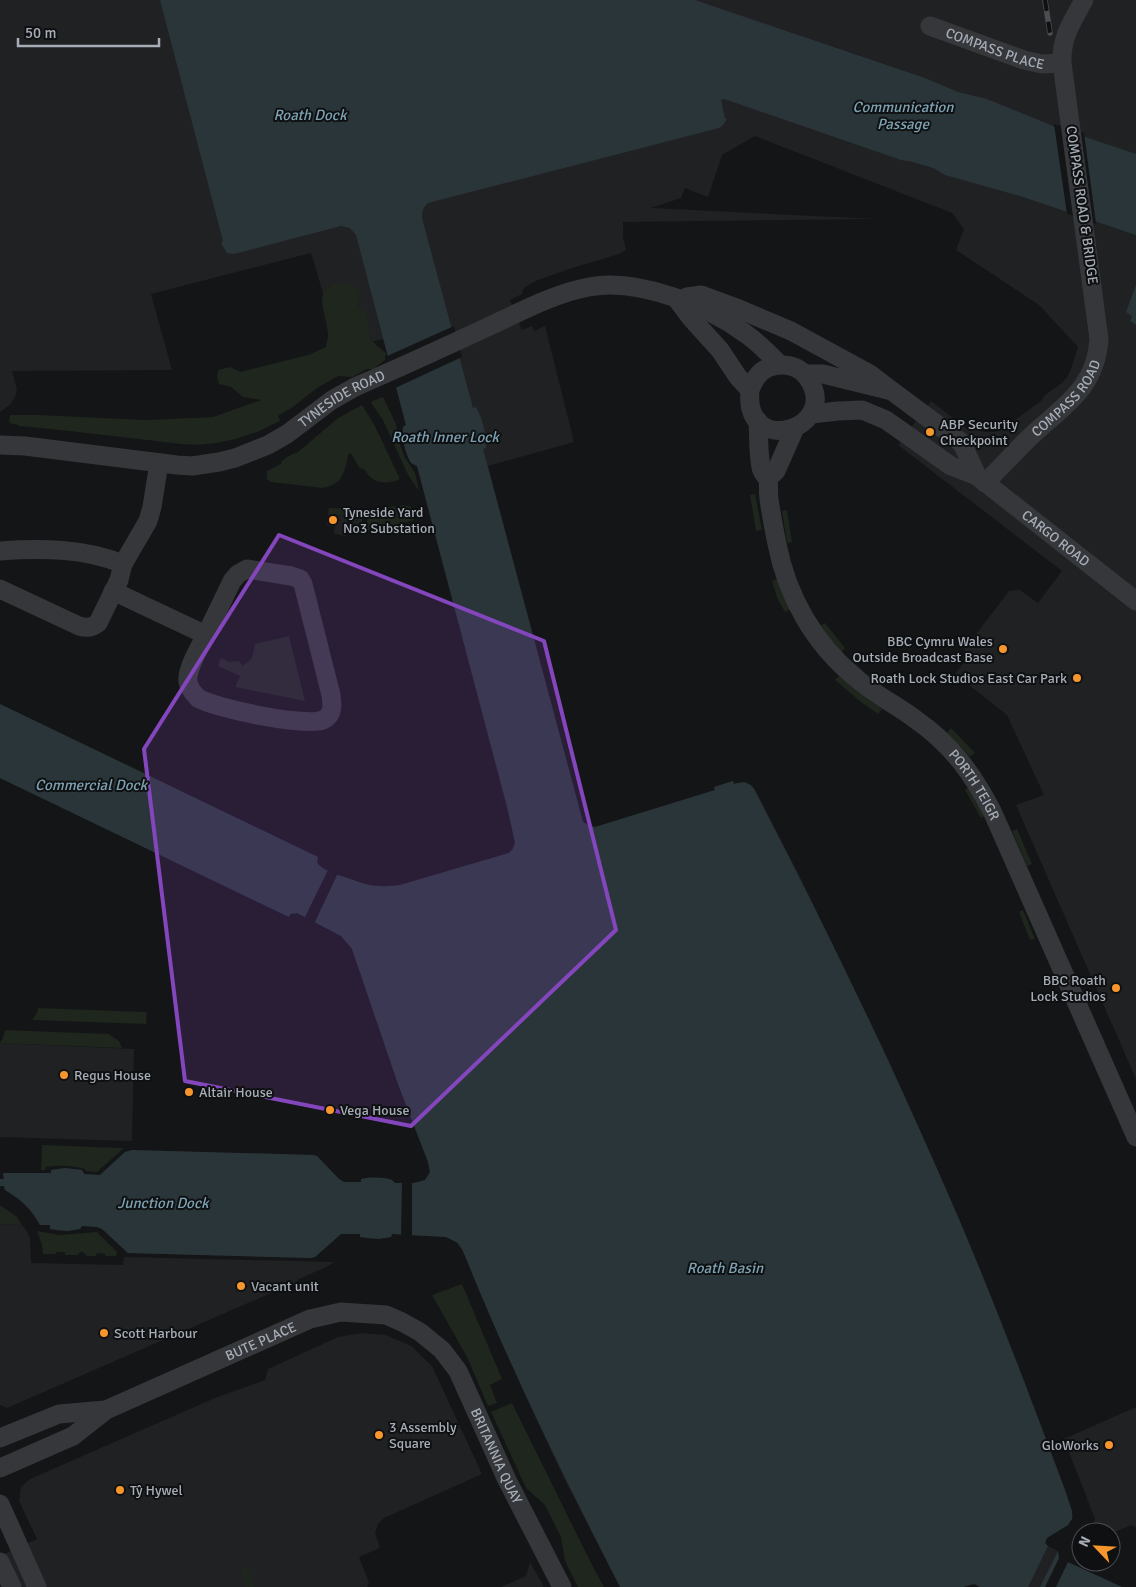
<svg xmlns="http://www.w3.org/2000/svg" width="1136" height="1587" viewBox="0 0 1136 1587" font-family="Signika,sans-serif">
  <style>
    .built { fill: #202123 }
    .green { fill: #1e261e }
    .water { fill: #2a353a }
    .pier { fill: #141516 }
    .lines { fill: none; stroke-linecap: round; stroke-linejoin: round }
    .street { stroke: #35373b; stroke-width: 19 }
    .rail-casing { stroke: #4a4d52; stroke-width: 5.5 }
    .rail { stroke: #0f1011; stroke-width: 4; stroke-dasharray: 11; stroke-linecap: butt }
    .marked { fill: #8446bd; fill-opacity: 0.2; stroke: #8446bd; stroke-width: 4; stroke-linejoin: round }
    .poi-dot { fill: #f6962c; stroke: #0f1011; stroke-width: 2 }
    .labels { text-anchor: middle; dominant-baseline: central; stroke-width: 4; stroke-linejoin: round; paint-order: stroke }
    .street-label { font-size: 14px; fill: #a6adb7; stroke: #0f1011 }
    .poi-label { font-size: 14px; fill: #a6adb7; stroke: #0f1011; text-anchor: start }
    .water-label { font-size: 15px; font-style: italic; fill: #7ca1b3; stroke: #0f1011 }
  </style>
  <rect width="100%" height="100%" fill="#141516"/>
  <path class="built" d="M0,0h1136v1079l-120,-274 28,-10 -37,-80 -52,-41 10,-13 -3,-4 4,-5 -2,-2 45,-59 11,-1 18,13 24,-32 -164,-126 33,-44 35,27 19,4h9l9,-3 39,-29 3,-5 17,-12 6,-7 4,-10 6,-19 -39,-42 -83,-55 8,-21 -12,-16 -197,-77 -33,19 -14,42 -23,-9 -4,10 -30,10 227,11 -255,3v15l3,13 -7,4 -50,15 -36,13 -10,7 -1,5 -12,6 12,30 10,-4 2,5 11,-5 29,116 -86,24 95,356 5,3 7,2 120,-37 -1,-3 19,-6 1,3 11,-2 6,3 3,3 47,91 88,182 50,112 79,192 47,125 8,25 -1,4 -4,6 -21,12 -2,6 3,3 10,5 1,7 63,29h-142l-6,-3 -11,3h-343l-56,-109 -39,-83 -62,-144 -9,-11 -8,-3 -54,-3 -1,3 -20,2 -11,-2v-3h-19l-26,23 -4,1 -183,-5 -26,-24 -5,-2 -15,-1 -2,3 -21,2 -9,-2v-4h-10l-6,-12 -10,-10 -19,-13 -1,-4h-4v-7h4l-1,-6h48v-3l14,-2 17,2 2,4 16,1 25,-23 7,-2 181,5 4,1 22,23 5,3h17v-3l7,-1h14l10,2 3,3h19l11,-3 5,-8 -2,-10 -30,-78 -46,-135 -8,-11 -25,-15 -22,-10 -7,1 -1,3 -289,-139v-74l318,153 -1,6 4,4 20,10 21,7 22,2 16,-1 109,-32 5,-7 1,-7 -98,-373 -6,-3 -7,-18 -2,-11 1,-7 3,-2 -23,-86 -43,11 -29,-97 -160,41 21,76 -160,1 5,18 -2,8 -5,8 -10,7z
    M328,514l29,3 -1,13 -9,-1 -1,7 -12,-2 1,-7 -8,-2z
    M0,1043l134,6 -2,92 -132,-4z
    M0,1224l22,1 4,5 4,8 1,25 92,2 1,-8 210,5 -8,5 -29,13v5l-10,1 -280,122 -7,-3z
    M362,1333l23,2 15,6 11,5 21,20 50,108 -98,44 -6,6 -3,9 5,15 -21,9 10,26 -2,4h-362l-5,-31 37,-17 -18,-38 2,-14 9,-8 185,-81 50,-18 3,-11 70,-32z
    M1136,1407v121l-5,-3 -20,9v-2h-20l-1,-1 5,-12 -31,-80z
    M530,1562l14,25h-43l25,-11z"/>
  <path class="green" d="M342,282l8,2 9,6 1,6 -3,11c12,4 13,19 12,30l7,8 10,8 -1,7 -12,9h-6l-15,8 -14,-1 -21,12 -24,19 -15,9 2,5 -23,11 -22,7 -18,4 -20,2 -16,-1 -111,-13 -51,-5 -1,-1 -6,-1 -3,-2 1,-7h28l108,5 67,-3 48,-17 -18,-3 -12,-10 -12,-3 -2,-8 1,-6 12,-3 10,5 68,-17 18,-8c0,-4 2,-8 2,-12 -1,-23 -19,-45 14,-53z
    M383,397l13,27 4,20 4,12 11,17 4,18 -11,-16 -25,-55 -12,-17 1,-2z
    M362,405l13,21 25,53c-13,6 -28,5 -35,-9l-6,-3 -8,-13 -2,-1c-5,19 -5,31 -27,35l-51,-6 -4,-3v-8l14,-7 1,-3c4,-4 9,-7 15,-8l41,-35z
    M755,494l7,36 -6,1 -6,-36z
    M404,505l7,2 3,13 -48,13 2,-23z
    M329,508l32,1 2,4 -2,18 -5,-1 1,-13 -29,-3z
    M787,510l5,32 -5,1 -5,-32z
    M778,579l13,30 -6,3 -7,-12 -6,-19z
    M825,623l20,25 -4,4 -21,-26z
    M289,636l16,65 -70,-14 5,-11 -22,-10 3,-8 8,4 10,-1 4,5 9,-8 3,-14z
    M839,676l43,33 -4,5 -17,-12 -26,-22z
    M951,728l24,25 -5,4 -23,-24z
    M970,786l15,30 -4,2 -16,-28z
    M1017,829l15,35 -5,2 -15,-35z
    M1023,910l12,29 -5,1 -11,-28z
    M38,1008l109,4 -1,12 -114,-4 5,-7z
    M5,1030l104,4 10,7 3,7 -122,-5 3,-5z
    M42,1145l82,3 -27,24 -11,-1 -1,-2c-14,-4 -26,-4 -39,-2l-1,3h-4z
    M0,1205l17,12 5,8 -22,-1z
    M37,1231l23,4 37,-3 20,20 -1,4h-11v-2l-8,-1 -1,3h-9l-4,-4h-3l-2,3h-13v-3h-8l-1,2h-13l-1,-9z
    M462,1284l40,95 -12,6 7,18 -9,3 -21,-49 -35,-62z
    M512,1403l80,162 12,22h-26l-13,-26 -4,-24 -16,-32 -19,-17 -35,-76z
    M246,1566l9,21h-8l-6,-15z"/>
  <path class="water" d="M160,0h535l230,78 33,14 29,7 71,29 78,26v81l-116,-39 -75,-21 -12,-7 -20,-6 -12,-2 -177,-61 -3,1 4,18 2,1 -4,6 -4,3 -291,75c-5,5 -6,8 -6,15l51,190 3,-1c7,13 10,26 10,41l-3,1 100,373 5,3 7,2 120,-37 -1,-3 19,-6 1,3c8,-2 14,-3 20,5 65,125 127,252 184,382 47,105 87,212 127,319l7,21v8l-4,6 -21,13 -2,5 3,3 -20,41h-48l-6,-3 -11,3h-343c-56,-110 -111,-221 -157,-336l-5,-8 -12,-6 -54,-3 -1,3 -12,2 -19,-2v-3h-19l-26,23 -4,1 -183,-5 -26,-24 -5,-2 -15,-1 -2,3 -12,2 -18,-2v-4h-10c-9,-16 -19,-26 -35,-35l-1,-4h-4v-7h4l-1,-6h48v-3l14,-2 17,2 2,4 16,1 25,-23 7,-2 181,5 4,1 22,23 5,3h17v-3c11,-2 21,-2 31,1l3,3h19l11,-3 5,-8 -2,-10 -30,-78 -46,-135 -11,-13 -44,-23 -7,1 -1,3 -289,-139v-74l318,153 -1,6c6,7 17,11 25,13 23,8 32,13 58,9l109,-32 4,-4 2,-6 -8,-37 -90,-340 -6,-3c-6,-11 -9,-23 -8,-36l3,-2 -50,-190 -6,-7 -9,-2 -107,28 -7,-1 -6,-10 2,-2z
    M1136,285v40l-6,-4 2,-5 -6,-4z
    M1058,1551l1,7 63,29h-82z"/>
  <path class="pier" d="M1054,124l30,9 12,91 -29,-10z
    M454,326l8,31 -69,32 -8,-32z
    M329,868l9,5 -24,51 -10,-5z
    M415,1180l-3,1v57h5l-16,-1 1,-56z
    M1061,1554l1,2 7,4 -1,2 -12,25h-11z"/>
  <g class="lines">
    <g class="street">
      <path id="s1" d="M930,26l94,34 18,4 20,-1"/>
      <path d="M687,297l14,-2 38,14 52,22 79,43 22,17"/>
      <path d="M676,298l15,20 29,32 18,27 12,13c-7,70 94,38 57,-13 -11,-15 -35,-16 -48,-3 -4,5 -7,10 -9,16"/>
      <path d="M805,374h18l69,17 70,52 15,33"/>
      <path id="s2" d="M811,414l27,-3 24,-1 24,10 65,46 26,10 159,125"/>
      <path id="s3" d="M758,421c1,15 0,31 3,46 0,5 5,8 7,13 1,6 0,13 1,19 2,15 5,30 8,45 10,52 37,100 79,134 18,16 40,27 59,41 36,25 57,54 77,92l144,326"/>
      <path id="s4" d="M0,445l25,1 152,19 15,1 27,-4 16,-4 33,-13 19,-11 45,-34 23,-13c46,-20 92,-41 139,-63 30,-14 62,-31 95,-37 48,-10 119,19 157,47 13,9 23,20 34,31"/>
      <path d="M768,478l8,-7 19,-43"/>
      <path id="s5" d="M985,483c15,-15 29,-30 43,-44 33,-32 68,-49 71,-100l-37,-276c-1,-26 10,-41 22,-63"/>
      <path d="M0,551c41,-3 84,-3 123,13"/>
      <path d="M0,589l79,37c8,2 12,2 19,-3l21,-43 4,-16 25,-43 4,-14 7,-44"/>
      <path d="M113,591l93,44 26,-54 6,-7 9,-5 44,7 9,3 3,5 28,111c1,9 3,18 -6,24 -13,10 -112,-11 -127,-21 -4,-4 -9,-11 -10,-16 -2,-13 12,-35 18,-47"/>
      <path d="M0,1438l59,-24 47,-4"/>
      <path id="s6" d="M0,1468l73,-32 33,-26 204,-91 31,-7 45,3 16,7 18,10 22,18 16,21 49,109 55,107"/>
      <path d="M0,1504l37,83"/>
      <path d="M0,1562l12,25"/>
    </g>
    <g class="rail-casing">
      <path id="rail" d="M1045,0l5,33"/>
    </g>
    <use href="#rail" class="rail"/>
  </g>
  <path class="marked" d="M279,535l265,106 72,289 -205,196 -226,-45 -41,-332z"/>
  <g class="poi-dot">
    <circle cx="930" cy="432" r="5"/>
    <circle cx="333" cy="520" r="5"/>
    <circle cx="1003" cy="649" r="5"/>
    <circle cx="1077" cy="678" r="5"/>
    <circle cx="1116" cy="988" r="5"/>
    <circle cx="64" cy="1075" r="5"/>
    <circle cx="189" cy="1092" r="5"/>
    <circle cx="330" cy="1110" r="5"/>
    <circle cx="241" cy="1286" r="5"/>
    <circle cx="104" cy="1333" r="5"/>
    <circle cx="379" cy="1435" r="5"/>
    <circle cx="1109" cy="1445" r="5"/>
    <circle cx="120" cy="1490" r="5"/>
  </g>
  <g class="labels">
    <g class="street-label">
      <text stroke="none"><textPath href="#s1" startOffset="69">COMPASS PLACE</textPath></text>
      <text transform="translate(1082 205) rotate(82)">COMPASS ROAD &amp; BRIDGE</text>
      <text stroke="none"><textPath href="#s5" startOffset="118">COMPASS ROAD</textPath></text>
      <text stroke="none"><textPath href="#s4" startOffset="360">TYNESIDE ROAD</textPath></text>
      <text stroke="none"><textPath href="#s2" startOffset="285">CARGO ROAD</textPath></text>
      <text stroke="none"><textPath href="#s3" startOffset="446">PORTH TEIGR</textPath></text>
      <text stroke="none"><textPath href="#s6" startOffset="291">BUTE PLACE</textPath></text>
      <text stroke="none"><textPath href="#s6" startOffset="608">BRITANNIA QUAY</textPath></text>
    </g>
    <g class="poi-label">
      <text x="940" y="424">ABP Security<tspan x="940" dy="16">Checkpoint</tspan></text>
      <text x="343" y="512">Tyneside Yard<tspan x="343" dy="16">No3 Substation</tspan></text>
      <text x="993" y="641" text-anchor="end">BBC Cymru Wales<tspan x="993" dy="16">Outside Broadcast Base</tspan></text>
      <text x="1067" y="678" text-anchor="end">Roath Lock Studios East Car Park</text>
      <text x="1106" y="980" text-anchor="end">BBC Roath<tspan x="1106" dy="16">Lock Studios</tspan></text>
      <text x="74" y="1075">Regus House</text>
      <text x="199" y="1092">Altair House</text>
      <text x="340" y="1110">Vega House</text>
      <text x="251" y="1286">Vacant unit</text>
      <text x="114" y="1333">Scott Harbour</text>
      <text x="389" y="1427">3 Assembly<tspan x="389" dy="16">Square</tspan></text>
      <text x="1099" y="1445" text-anchor="end">GloWorks</text>
      <text x="130" y="1490">Tŷ Hywel</text>
    </g>
    <g class="water-label">
      <text x="903" y="107">Communication<tspan x="903" dy="17">Passage</tspan></text>
      <text x="310" y="115">Roath Dock</text>
      <text x="445" y="437">Roath Inner Lock</text>
      <text x="91" y="785">Commercial Dock</text>
      <text x="163" y="1203">Junction Dock</text>
      <text x="725" y="1268">Roath Basin</text>
    </g>
  </g>
  <g transform="translate(1096 1547) rotate(295)"><circle r="24" fill="#0f1011" stroke="#4b4f53"/>
  <path d="M0-4L9 19L0 12L-9 19Z" fill="#f6962c"/>
  <text y="-8" font-size="14" font-weight="bold" text-anchor="middle" fill="#a6adb7">N</text>
  </g>
  <path d="M18 38v8h141v-8" fill="none" stroke="#a6adb7" stroke-width="2.5"/>
  <text x="25" y="38" font-size="15" fill="#a6adb7" stroke="#0f1011" stroke-width="4" paint-order="stroke">50 m</text>
</svg>
